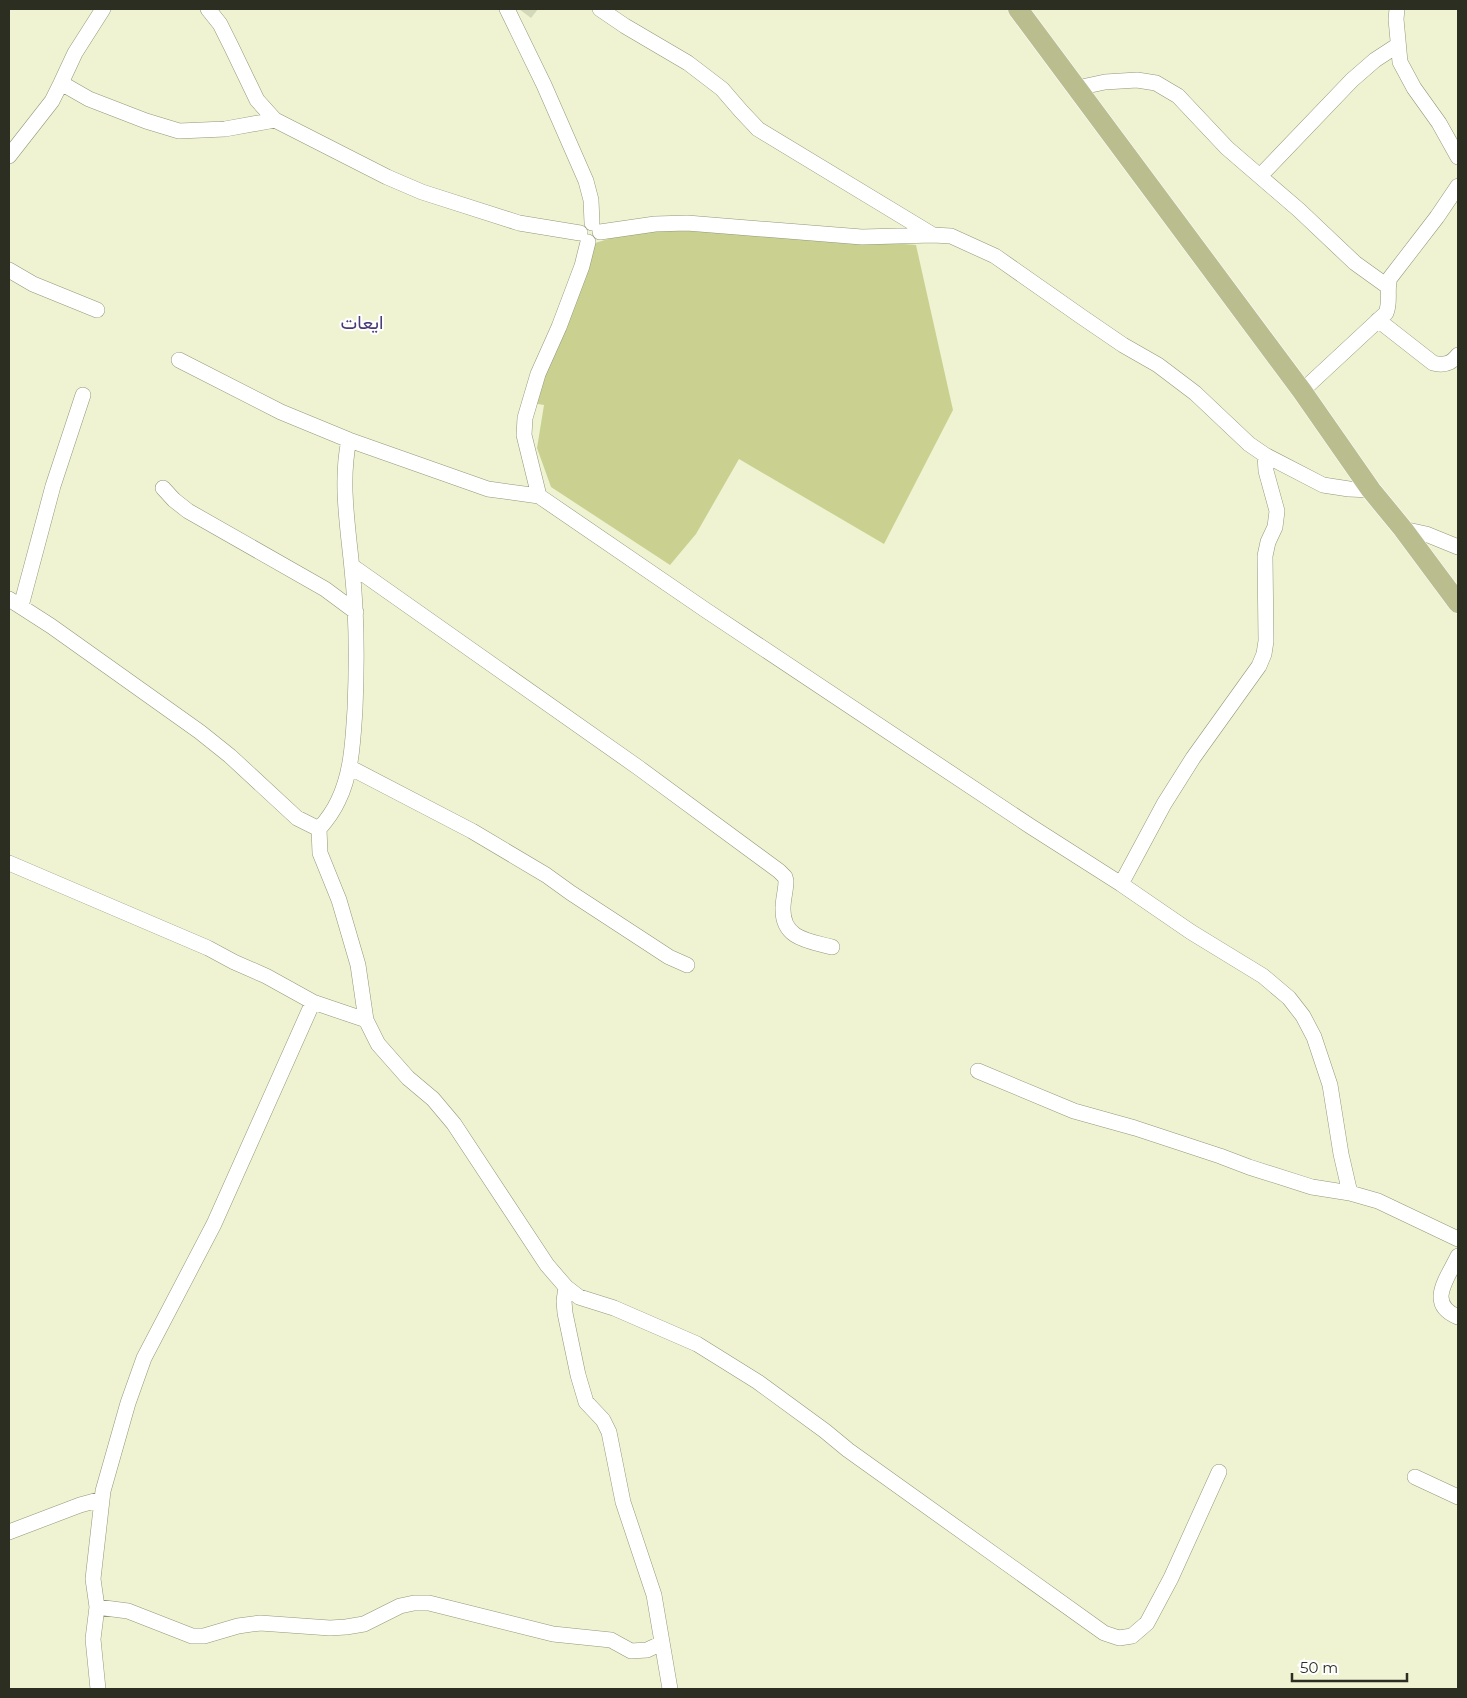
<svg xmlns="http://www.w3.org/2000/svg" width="1467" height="1698" viewBox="0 0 1467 1698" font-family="Montserrat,Vazirmatn,sans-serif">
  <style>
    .green { fill: #cad190 }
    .building { fill: #d3d8b8 }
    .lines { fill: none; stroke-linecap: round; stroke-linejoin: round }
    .minor-casing { stroke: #939779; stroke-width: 16 }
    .major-casing { stroke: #fff; stroke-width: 21 }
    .minor { stroke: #fff; stroke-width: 15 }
    .major { stroke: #babe8f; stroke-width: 20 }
    .labels { text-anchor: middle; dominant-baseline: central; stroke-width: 4; stroke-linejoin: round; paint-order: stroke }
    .quarter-label { font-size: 19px; fill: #4a3a77; stroke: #fff }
  </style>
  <rect width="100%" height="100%" fill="#eff3d2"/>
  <path class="green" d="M651,226l138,8 127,11 37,165 -69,134 -145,-85 -43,75 -26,31 -119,-78 -14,-39 7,-43 -12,-2 63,-160z"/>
  <path class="building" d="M519,9h19l-7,9z"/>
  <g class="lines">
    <g class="minor-casing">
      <path id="minor" d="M208,9l12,15 11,22 26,54 18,20 112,57 35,15 97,31 61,10
        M507,9l37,76 42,96 5,19 1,23
        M600,9l25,17 63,37 34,26 19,22 17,18 175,106
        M1397,9l-1,10 4,43 14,26 25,35 19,34
        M61,83l14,-30 28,-44
        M1077,88l28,-6 32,-2 19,3 22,13 49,52 72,62 56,53 32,23
        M9,156l43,-55 9,-18 28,16 57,22 33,10 46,-2 50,-9
        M1260,176l92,-96 23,-20 23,-15
        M600,232l55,-8 32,-1 175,14 71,-2 18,1 44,20 87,61 41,28 35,20 37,28 54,51 16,11 58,30 26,4 22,1
        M588,242l-6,24 -23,61 -21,47 -13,44 -1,17 15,61 168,115 323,215 91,58 70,48 72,44 26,22 14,18 11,21 16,48 11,69 9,39 28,8 80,38
        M9,270l24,14 64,26
        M1378,320l55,43c11,3 18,1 25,-8
        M179,360l102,52 68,28
        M1302,391l84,-78c5,-11 0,-24 4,-35l47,-61 21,-31
        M163,488l11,12 14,11 137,78 31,23
        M539,496l-51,-7 -139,-49c-9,42 -1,87 3,129 5,46 5,93 3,140 -2,30 -3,64 -17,92 -5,11 -12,20 -19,28l1,24 19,47 19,65 8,55 12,24 30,34 25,21 21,25 93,141 19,22 13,10 35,11 83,36 61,38 67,49 23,19 256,183 15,5 13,-2 15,-13 24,-45 48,-106
        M1403,529l23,5 32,13
        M352,566l287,202 140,103 6,6 1,4c0,9 -3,18 -3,27 -1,31 26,33 49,39
        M9,599l42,27 149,106 30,24 67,62 22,11
        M21,606l32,-120 30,-91
        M349,767l123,64 74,44 25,18 98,64 18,8
        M9,863l199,85 26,14 32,14 47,26 53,18
        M1121,884l43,-80 29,-46 66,-92 5,-12 2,-13 -1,-85 3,-14 7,-15 2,-16 -11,-40 -1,-16
        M978,1071l96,40 61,17 85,28 29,11 63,20 38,6
        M1458,1256c-11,23 -32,48 0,61
        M566,1287l-2,14 1,12 13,62 8,27 17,18 6,12 14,70 31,93 16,94
        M1415,1477l43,20
        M9,1532l71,-27 22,-6
        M97,1607l-4,-28 10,-88 25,-88 16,-45 70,-134 99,-222
        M98,1689l-5,-50 4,-32 31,4 64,25h12l34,-10 22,-3 70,5 16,-1 18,-3 36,-18 14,-3h15l124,31 58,6 20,11 16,-1 15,-7"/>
    </g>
    <g class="major-casing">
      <path id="major" d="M1018,9l284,382 69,99 32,39 55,74"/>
    </g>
    <use href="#minor" class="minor"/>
    <use href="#major" class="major"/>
  </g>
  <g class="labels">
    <g class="quarter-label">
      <text x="362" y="322">ايعات</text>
    </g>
  </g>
  <rect width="1467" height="1698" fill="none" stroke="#2c2e21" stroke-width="20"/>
  <path d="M1292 1673v8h115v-8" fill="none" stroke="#2c2e21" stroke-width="2.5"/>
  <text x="1300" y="1673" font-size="15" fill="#2c2e21" stroke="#ffffff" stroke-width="4" paint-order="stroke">50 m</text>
</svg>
